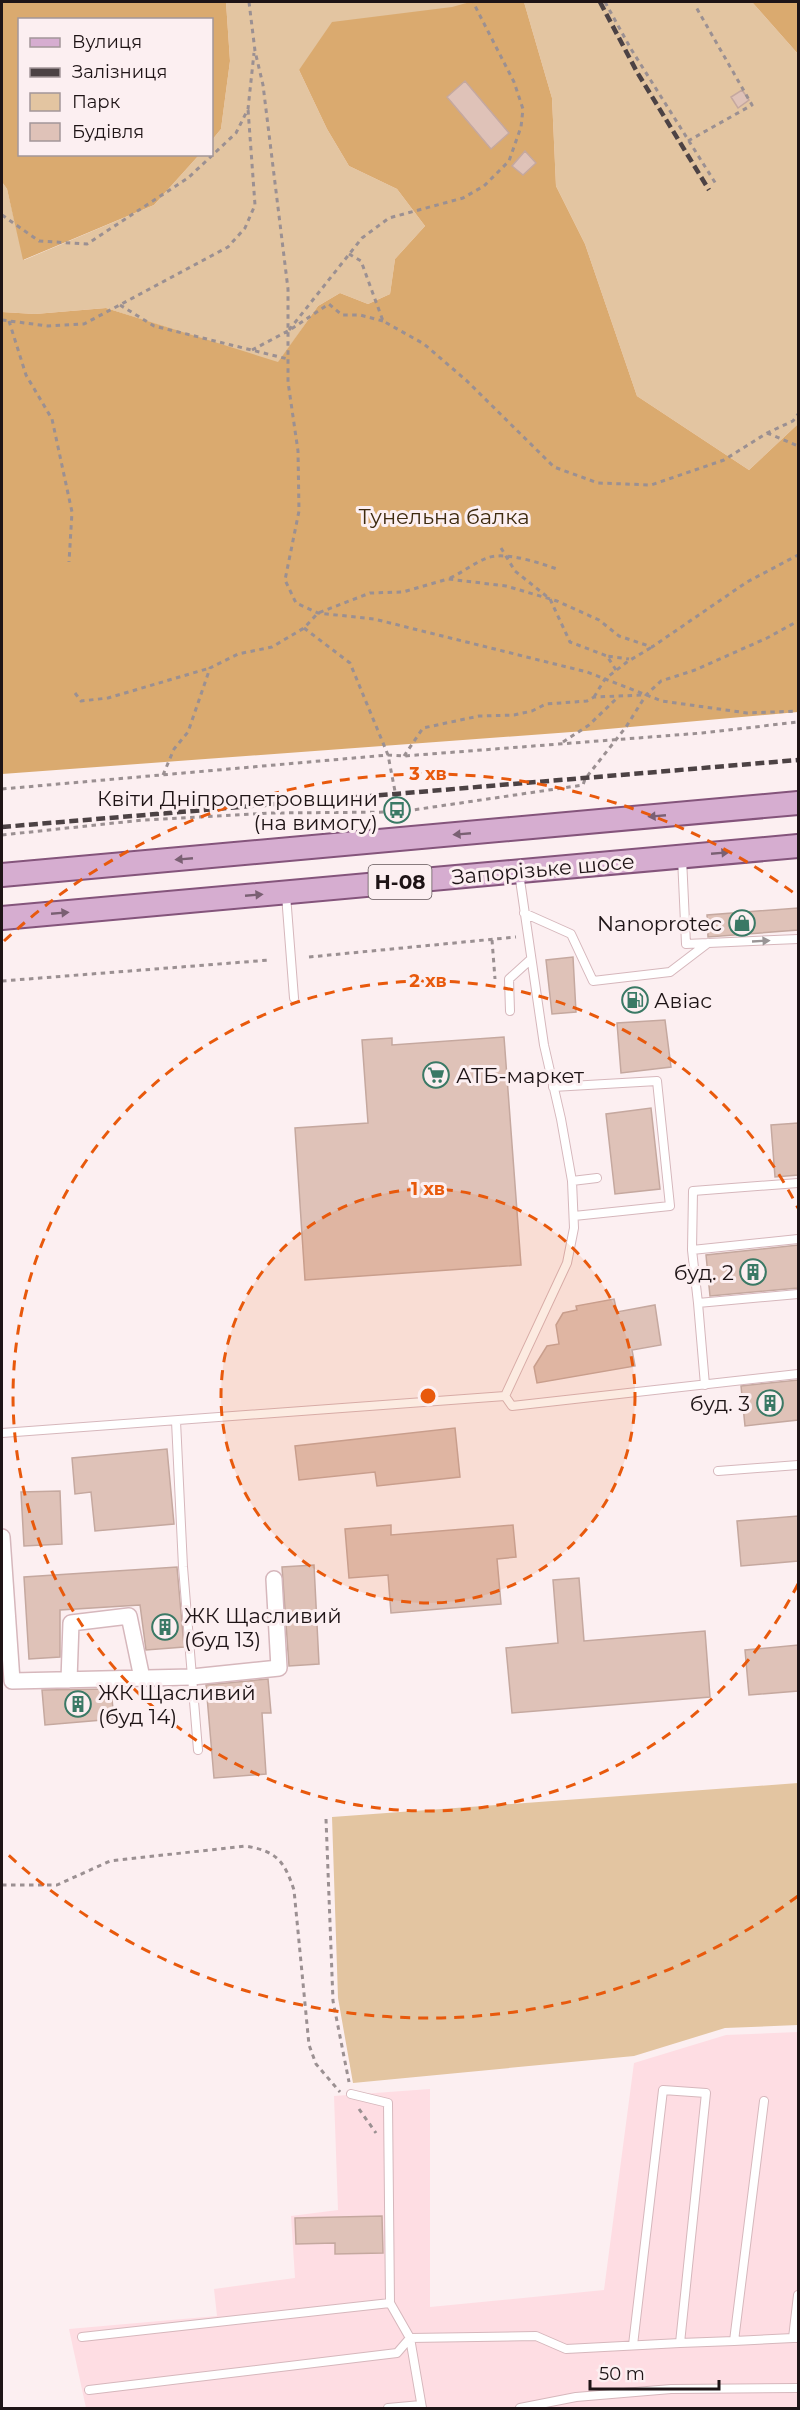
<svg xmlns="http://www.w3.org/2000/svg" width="800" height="2410" viewBox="0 0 800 2410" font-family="Montserrat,sans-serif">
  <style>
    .built { fill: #fedde3 }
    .green { fill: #e3c5a1 }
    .forest { fill: #daaa6f }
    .building { fill: #dfc2b8; stroke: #c5a89f; stroke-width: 1.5 }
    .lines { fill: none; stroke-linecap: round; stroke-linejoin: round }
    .service-casing { stroke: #d6b7bc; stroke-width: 10 }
    .minor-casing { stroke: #d6b7bc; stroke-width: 18 }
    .primary-casing { stroke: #84547b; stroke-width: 26 }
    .path { stroke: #9b9092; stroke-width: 3; stroke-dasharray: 4.5 4.5; stroke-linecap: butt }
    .service { stroke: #fff; stroke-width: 8 }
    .minor { stroke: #fff; stroke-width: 15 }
    .primary { stroke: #d6add0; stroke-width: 22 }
    .rail { stroke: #4c4244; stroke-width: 4.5; stroke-dasharray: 9 4.5; stroke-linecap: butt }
    .oneway { fill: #7a6073 }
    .oneway2 { fill: #9a9596 }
    .ring { fill: none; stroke: #e8590c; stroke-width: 3; stroke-dasharray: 10 8 }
    .labels { text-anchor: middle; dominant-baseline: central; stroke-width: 6; stroke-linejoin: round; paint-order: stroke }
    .shield { fill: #fceff1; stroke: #615658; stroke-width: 1.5 }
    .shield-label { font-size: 20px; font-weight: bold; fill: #1e1416 }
    .park-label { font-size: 21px; fill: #3e2a0f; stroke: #fceff1 }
    .poi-label { font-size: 21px; fill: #1e1416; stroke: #fceff1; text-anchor: end }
    .street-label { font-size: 21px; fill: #1e1416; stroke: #fceff1 }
    .centre { fill: #e8590c; stroke: #fceff1; stroke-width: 3 }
    .ring-label { font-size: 18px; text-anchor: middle; font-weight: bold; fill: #e8590c; stroke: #fceff1; stroke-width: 6; stroke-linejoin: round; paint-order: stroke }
  </style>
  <rect width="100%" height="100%" fill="#fceff1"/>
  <path class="built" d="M798,2032v376h-712l-17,-79 148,-13 -3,-27 81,-11 -4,-62 47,-6 -4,-114 96,-7v218l174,-17 30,-227 92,-28z"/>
  <path class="green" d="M226,2h244l-171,68 28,59 22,37 48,23 28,37 -30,33 -5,35 -22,10 -28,-11 -22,13 -40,57 -172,-55 -71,6 -33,-2v-130l5,7 17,71 130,-55 45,-50 13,-1v-14l9,-11 9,-68z
    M524,2h228l46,52v370l-49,46 -112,-74 -52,-152 -29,-58 -4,-88z
    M798,1783v242l-73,3 -91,28 -281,27 -15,-85 -6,-181z"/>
  <path class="forest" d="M2,2h224l4,59 -9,68 -9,11v-120h-192v134l179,1 -45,50 -131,55 -16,-71 -5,-7z
    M470,2h54l28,96 4,88 29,58 52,152 112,74 49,-46v288l-213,19 -583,43v-462l33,2 71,-6 172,54 40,-56 22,-13 28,11 22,-10 5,-35 30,-33 -28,-37 -48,-23 -22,-37 -28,-59 33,-48 120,-15z
    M752,2h46v52z"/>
  <path class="building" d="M465,81l44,52 -18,16 -44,-52z
    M742,90l7,10 -11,8 -7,-11z
    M525,151l11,12 -13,12 -11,-9z
    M798,908v22l-90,7 -1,-22z
    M573,957l3,55 -24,2 -6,-54z
    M665,1020l6,47 -50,6 -4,-50z
    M504,1037l17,228 -216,15 -10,-152 73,-5 -6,-83 30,-2v7z
    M651,1108l9,81 -45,5 -9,-80z
    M798,1123v52l-23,2 -4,-52z
    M798,1245v43l-88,8 -4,-41z
    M614,1299l3,13 38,-7 6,40 -29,5 3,16 -98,17 -3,-16 13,-21 12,-2 -3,-19 7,-12 14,-3 -1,-4z
    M798,1380v40l-53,6 -4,-40z
    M455,1428l5,49 -83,9 -2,-14 -76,8 -4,-34z
    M167,1449l7,75 -79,7 -4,-39 -16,2 -3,-36z
    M60,1491l2,53 -38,2 -3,-54z
    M798,1516v45l-57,5 -4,-45z
    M391,1525v10l122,-10 3,32 -19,2 4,45 -110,9 -3,-38 -39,3 -4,-49z
    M314,1565l5,99 -30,2 -7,-99z
    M177,1567l7,80 -38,3 -6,-45 -80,5v47l-31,2 -5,-82z
    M579,1578l5,63 121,-10 5,66 -198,16 -6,-65 52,-5 -5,-63z
    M798,1645v46l-49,4 -4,-45z
    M268,1679l3,34h-9l4,61 -52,4 -8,-93z
    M111,1689l3,30 -69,6 -3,-35z
    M382,2216l1,37 -48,1v-11l-39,1 -1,-26z"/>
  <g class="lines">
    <g class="service-casing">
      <path id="service" d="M682,858l4,86 112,-5
        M286,895l8,103
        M524,913l47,21 22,47 77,-9 38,-29
        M510,1011l-1,-32 21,-19
        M553,1087l104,-6 13,125 -96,10
        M572,1181l25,-3
        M692,1250l106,-11
        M698,1303l-6,-53 1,-59 105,-8
        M705,1385l-7,-82 100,-9
        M505,1396l62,-133 7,-35 -2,-47 -11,-62 -17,-74 -25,-172
        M176,1421l7,146 15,183
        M2,1433l503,-37 7,10 286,-32
        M718,1471l80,-6
        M764,2101l-30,240 59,-3
        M798,2295l-5,43h5
        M390,2303l20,35 12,70
        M82,2337l308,-34 -2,-200 -37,-9
        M633,2345l30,-255 43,3 -26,250 54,-2
        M89,2390l308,-37 13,-15 126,-2 30,13 114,-6
        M388,2408l33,-3
        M520,2408l56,-11 95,-8 127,-1"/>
    </g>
    <g class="minor-casing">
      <path id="minor" d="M2,1537l10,144 180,-4 87,-9 -5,-89
        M69,1680l2,-57 58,-7 13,62"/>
    </g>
    <g class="primary-casing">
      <path id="primary" d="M2,875l796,-72
        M2,918l796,-72"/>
    </g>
    <path class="path" d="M249,2l6,49 8,34 25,204v93l10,69 1,60 -14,69 11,23 22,10 56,6 213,53 75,29 85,12 51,-2
      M605,2l26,47 85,135
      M688,141l64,-36 -56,-98
      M2,215l37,26 48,3 101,-66 48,-45 12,-24 6,-56
      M349,254l12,7 22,60 41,23 43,37 87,86 44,16 53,2 73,-25 43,-27 26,-12 5,-7
      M120,305l34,21 134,33
      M2,320l46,6 36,-2 144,-77 17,-19 10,-23 -7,-96
      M9,321l17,54 26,44 20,93 -3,50
      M289,330l73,-92 27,-20 74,-20 21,-12 25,-25 12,-34 2,-18 -9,-27 -41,-80
      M252,350l36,-19 41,-27 13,11h18l23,6
      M767,433l31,13
      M501,548l14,23 35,28 20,43 37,14
      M450,578c13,-6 24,-15 37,-20 18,-7 53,5 70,11
      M304,628l46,35 38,92 11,57
      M616,670l-9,-14 22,3
      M75,693l6,8 27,-3 102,-30
      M594,697l11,-18 22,-17 25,-15
      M563,742l26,-17 28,-27
      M404,756l19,-28 56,-12 35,-1 18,-4 14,-7 41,-3 7,-4 50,-2
      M163,775l11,-26 14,-17 22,-64 28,-14 34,-7 32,-19 14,-15 52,-20 33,-1 45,-13 58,7 51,15 42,19 20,16 33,11 95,-65 51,-27
      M2,789l386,-34 16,1 298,-23 96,-11
      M2,835l141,-15 127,-7 129,-1 184,-27 2,-6 41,-52 20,-32 15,-14 34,-11 72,-32 31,-17
      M492,940l3,39
      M309,957l207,-20
      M2,981l268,-21
      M326,1819l7,182 16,81
      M2,1885h55l53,-24 135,-15c31,5 39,14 49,44l15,155 7,19 24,28
      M359,2109l17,24"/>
    <use href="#service" class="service"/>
    <use href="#minor" class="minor"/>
    <use href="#primary" class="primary"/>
    <path class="rail" d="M600,2l37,70 72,118
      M2,827l796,-67"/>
  </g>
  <defs><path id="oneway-solid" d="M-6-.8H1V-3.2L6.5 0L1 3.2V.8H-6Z" transform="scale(1.5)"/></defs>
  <g class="oneway">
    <use href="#oneway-solid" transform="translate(657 816) rotate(175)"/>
    <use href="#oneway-solid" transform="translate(462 834) rotate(175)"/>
    <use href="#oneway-solid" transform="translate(720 853) rotate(-5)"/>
    <use href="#oneway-solid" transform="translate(184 859) rotate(175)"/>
    <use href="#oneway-solid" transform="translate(254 895) rotate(-5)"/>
    <use href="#oneway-solid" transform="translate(60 913) rotate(-5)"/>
  </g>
  <use class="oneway2" href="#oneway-solid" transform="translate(761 941) rotate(-3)"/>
  <circle cx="428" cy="1396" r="207" fill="#e8590c" fill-opacity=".12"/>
  <g class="ring">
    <circle cx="428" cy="1396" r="207"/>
    <path d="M798 1584A415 415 0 1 1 798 1208"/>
    <path d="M798 1896A622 622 0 0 1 4 1851M4 941A622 622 0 0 1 798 896"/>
  </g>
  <defs>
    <g id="bus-ring" transform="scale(1.35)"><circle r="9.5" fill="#fceff1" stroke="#3a7965" stroke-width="1.5"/><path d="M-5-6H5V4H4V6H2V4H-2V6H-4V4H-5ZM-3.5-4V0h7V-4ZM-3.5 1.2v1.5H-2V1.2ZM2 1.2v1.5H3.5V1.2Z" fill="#3a7965"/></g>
    <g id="shop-ring" transform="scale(1.35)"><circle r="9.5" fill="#fceff1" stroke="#3a7965" stroke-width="1.5"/><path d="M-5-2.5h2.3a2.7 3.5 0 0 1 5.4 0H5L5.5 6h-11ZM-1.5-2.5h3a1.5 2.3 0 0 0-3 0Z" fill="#3a7965"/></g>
    <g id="fuel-ring" transform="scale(1.35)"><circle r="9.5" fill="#fceff1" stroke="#3a7965" stroke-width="1.5"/><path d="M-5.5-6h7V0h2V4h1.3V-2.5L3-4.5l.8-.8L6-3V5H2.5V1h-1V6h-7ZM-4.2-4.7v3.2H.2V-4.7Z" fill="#3a7965"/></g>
    <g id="supermarket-ring" transform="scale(1.35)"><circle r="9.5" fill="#fceff1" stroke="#3a7965" stroke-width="1.5"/><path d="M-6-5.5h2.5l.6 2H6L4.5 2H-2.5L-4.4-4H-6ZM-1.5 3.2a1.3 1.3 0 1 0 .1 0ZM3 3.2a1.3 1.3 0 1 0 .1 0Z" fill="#3a7965"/></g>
    <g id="building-ring" transform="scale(1.35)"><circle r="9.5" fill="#fceff1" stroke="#3a7965" stroke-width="1.5"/><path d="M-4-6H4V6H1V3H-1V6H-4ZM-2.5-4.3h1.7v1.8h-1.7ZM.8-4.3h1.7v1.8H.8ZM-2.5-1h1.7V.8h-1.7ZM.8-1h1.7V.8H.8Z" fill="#3a7965"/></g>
  </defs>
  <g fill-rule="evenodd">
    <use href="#bus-ring" x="397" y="810"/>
    <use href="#shop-ring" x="742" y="923"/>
    <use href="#fuel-ring" x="635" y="1000"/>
    <use href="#supermarket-ring" x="436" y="1075"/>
    <use href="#building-ring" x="753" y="1272"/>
    <use href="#building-ring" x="770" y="1403"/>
    <use href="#building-ring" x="165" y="1627"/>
    <use href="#building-ring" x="78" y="1704"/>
  </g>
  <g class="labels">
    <rect class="shield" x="368.5" y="865" width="63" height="34" rx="4.5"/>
    <g class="shield-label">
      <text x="400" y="882">Н-08</text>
    </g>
    <g class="park-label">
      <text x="444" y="516">Тунельна балка</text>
    </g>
    <g class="poi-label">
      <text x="378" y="798">Квіти Дніпропетровщини<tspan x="378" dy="24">(на вимогу)</tspan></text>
      <text x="722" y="923">Nanoprotec</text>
      <text x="654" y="1000" text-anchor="start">Авіас</text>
      <text x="456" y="1075" text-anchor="start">АТБ-маркет</text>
      <text x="734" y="1272">буд. 2</text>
      <text x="750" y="1403">буд. 3</text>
      <text x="184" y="1615" text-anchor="start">ЖК Щасливий<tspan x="184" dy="24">(буд 13)</tspan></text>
      <text x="98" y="1692" text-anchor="start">ЖК Щасливий<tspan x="98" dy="24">(буд 14)</tspan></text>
    </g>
    <g class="street-label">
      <text transform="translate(543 869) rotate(-5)">Запорізьке шосе</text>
    </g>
  </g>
  <circle cx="428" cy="1396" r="9" class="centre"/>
  <g class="ring-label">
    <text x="428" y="780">3 хв</text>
    <text x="428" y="987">2 хв</text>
    <text x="428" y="1195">1 хв</text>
  </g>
  <rect width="800" height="2410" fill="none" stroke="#1e1416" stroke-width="6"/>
  <rect x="18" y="18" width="195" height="138" fill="#fceff1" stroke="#a39799" stroke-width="1.5"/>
  <rect x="30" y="38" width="30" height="9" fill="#d6add0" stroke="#a39799" stroke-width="1.5"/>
  <text x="72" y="48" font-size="18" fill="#1e1416">Вулиця</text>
  <rect x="30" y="68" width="30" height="9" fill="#4c4244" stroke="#a39799" stroke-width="1.5"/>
  <text x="72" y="78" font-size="18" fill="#1e1416">Залізниця</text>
  <rect x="30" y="93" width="30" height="18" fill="#e3c5a1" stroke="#a39799" stroke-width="1.5"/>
  <text x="72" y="108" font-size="18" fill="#1e1416">Парк</text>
  <rect x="30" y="123" width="30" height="18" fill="#dfc2b8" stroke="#a39799" stroke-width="1.5"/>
  <text x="72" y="138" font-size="18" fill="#1e1416">Будівля</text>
  <path d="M590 2380v9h129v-9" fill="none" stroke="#1e1416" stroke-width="3"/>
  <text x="599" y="2380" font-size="18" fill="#1e1416" stroke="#fceff1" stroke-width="4.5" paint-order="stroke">50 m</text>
</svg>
